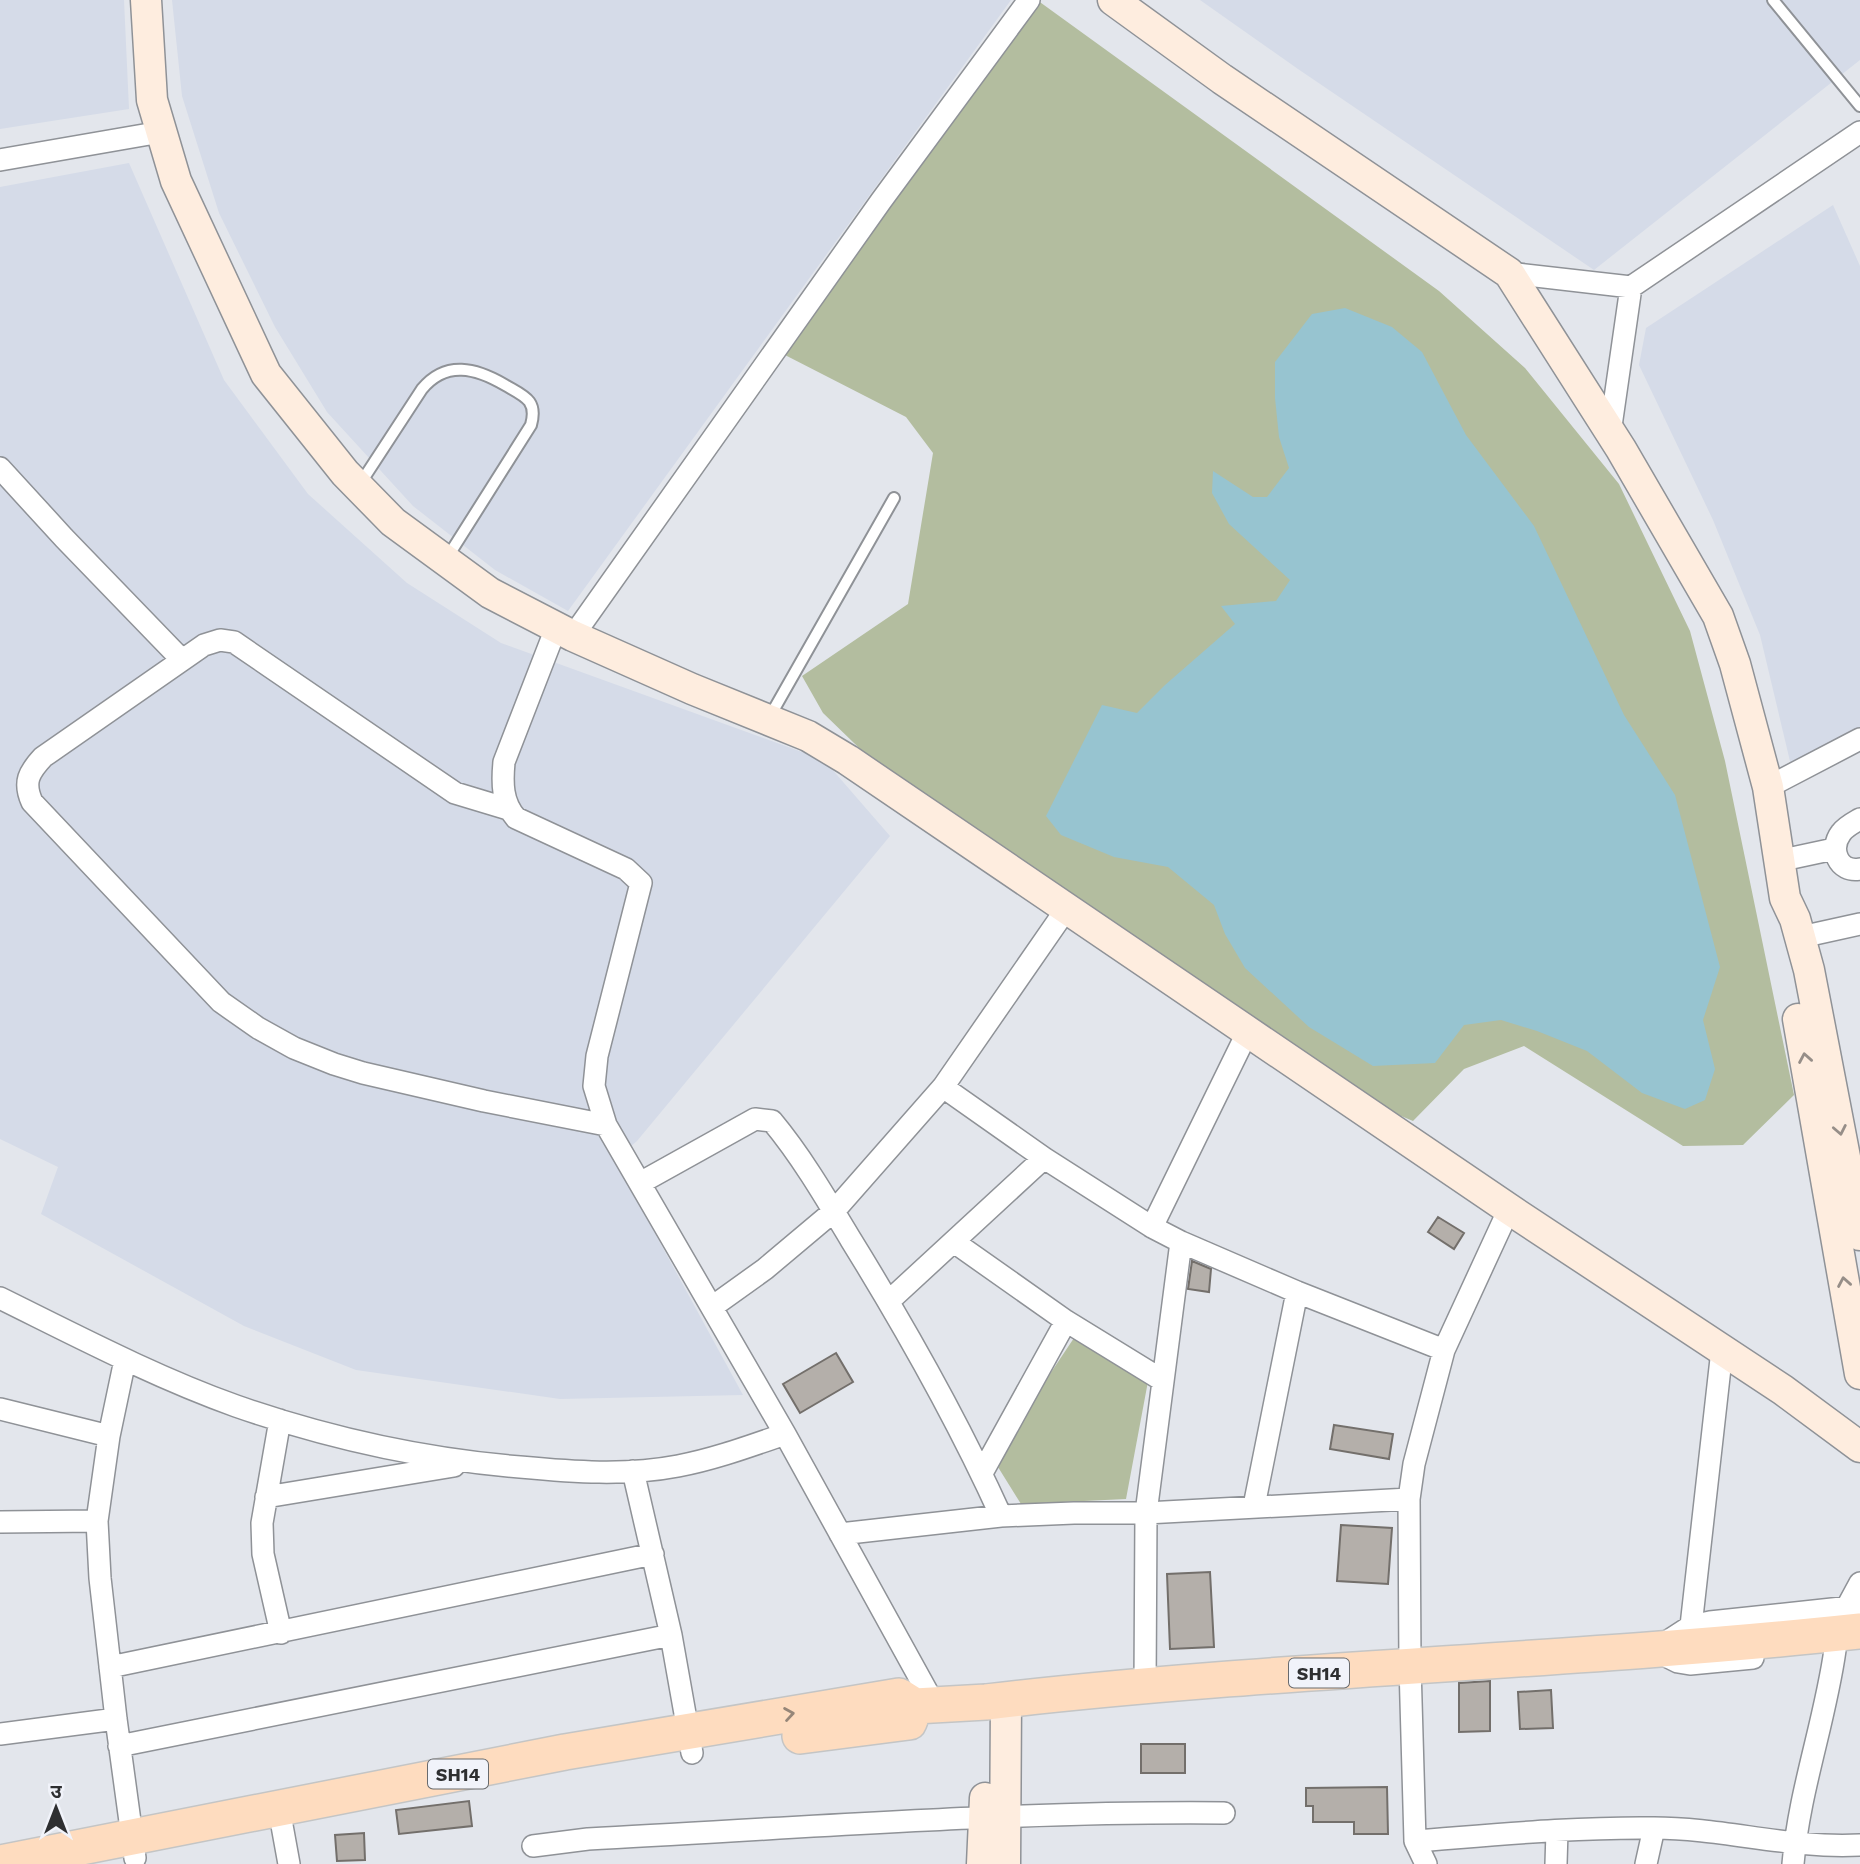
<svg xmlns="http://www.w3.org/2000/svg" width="1860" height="1864" viewBox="0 0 1860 1864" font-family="'Work Sans','Noto Sans Devanagari',sans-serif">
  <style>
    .built { fill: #d5dbe8 }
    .green { fill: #b3bd9f }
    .water { fill: #97c4d0 }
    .building { fill: #b4afaa; stroke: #736f6b; stroke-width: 2 }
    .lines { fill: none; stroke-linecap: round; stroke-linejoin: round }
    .lane-casing { stroke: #8f9297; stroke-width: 14 }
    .street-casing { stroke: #8f9297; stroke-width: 24 }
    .secondary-casing { stroke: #8f9297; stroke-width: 33 }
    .primary-casing { stroke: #c4c5c5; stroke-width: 38 }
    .lane { stroke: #fff; stroke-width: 10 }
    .street { stroke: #fff; stroke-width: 21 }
    .secondary { stroke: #feeddf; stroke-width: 30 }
    .primary { stroke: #fedcbf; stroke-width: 35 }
    .oneway { stroke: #968e88 }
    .oneway2 { stroke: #968678 }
    .labels { text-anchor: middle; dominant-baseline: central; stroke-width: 5; stroke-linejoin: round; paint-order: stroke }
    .shield { fill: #f1f3fa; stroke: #686a6d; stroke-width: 2 }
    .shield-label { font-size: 18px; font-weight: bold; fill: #2e2f31 }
  </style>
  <rect width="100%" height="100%" fill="#e3e6ec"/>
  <path class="built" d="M0,0h124l5,109 -129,20z
    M172,0h839l-443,611 -73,-41 -82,-64 -86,-94 -52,-85 -56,-114 -37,-117z
    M1200,0h660v60l-266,210 -296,-201z
    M129,163l95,217 84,114 99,89 94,60 323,117 66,76 -253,305 -22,19 128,235 -183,4 -204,-29 -112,-44 -203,-112 17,-47 -58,-28v-952z
    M1833,205l27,61v474l-66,38 -34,-143 -47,-115 -74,-155 7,-37z"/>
  <path class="green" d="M1037,0l402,291 86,77 94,116 71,147 35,130 69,334 -51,50 -60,1 -159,-100 -60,23 -51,52 -45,-19 -482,-328 -63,-61 -21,-37 106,-72 25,-151 -27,-36 -123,-63z
    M1076,1335l73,41 -23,123 -105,5 -28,-45z"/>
  <path class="water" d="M1345,308l47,19 30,25 44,83 68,91 90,189 51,80 45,172 -17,53 12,49 -10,31 -20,9 -43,-16 -55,-42 -50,-20 -36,-11 -37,5 -29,38 -62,3 -64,-39 -64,-59 -20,-34 -11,-29 -46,-38 -54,-10 -53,-22 -15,-19 56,-111 35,8 28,-28 70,-61 -14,-18 55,-5 14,-21 -61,-56 -17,-31 1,-22 40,26h14l22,-29 -10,-31 -4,-39v-36l37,-48z"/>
  <path class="building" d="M1438,1217l26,16 -10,16 -26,-17z
    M1192,1261l19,8 -2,23 -21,-3z
    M836,1353l17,29 -53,31 -17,-29z
    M1334,1425l59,9 -4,25 -59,-10z
    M1341,1525l51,3 -4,56 -51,-3z
    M1210,1572l4,75 -44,2 -3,-75z
    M1490,1681v50l-31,1v-49z
    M1551,1690l2,38 -33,1 -2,-37z
    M1141,1744h44v29h-44z
    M1387,1787l1,47h-34v-12h-41v-16h-7v-18z
    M469,1801l3,25 -73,8 -3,-24z
    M364,1833l1,27 -28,1 -2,-26z"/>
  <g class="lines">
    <g class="lane-casing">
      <path id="lane" d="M1773,0l87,106
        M360,484l62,-95c24,-29 54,-21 83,-4 19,11 33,15 26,40l-84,133
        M769,718l125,-220"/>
    </g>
    <g class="street-casing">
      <path id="street" d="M0,160l161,-28
        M1509,273l122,14 229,-155
        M1610,433l21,-146
        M0,468l64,70 118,122
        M556,628l-52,134c-2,21 -2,40 12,56l110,51 15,14 -44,173 -3,30 12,39 179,309 149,270
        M573,636l308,-435 148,-201
        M1768,787l92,-48
        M508,809l-53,-16 -221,-151 -14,-2 -16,5 -161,112c-14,15 -20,25 -11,45l189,200 37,26 36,20 40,16 29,9 121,28 122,24
        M1860,819c-7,4 -15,8 -19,14 -12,16 -3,40 19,36
        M1778,861l56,-12
        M1801,937l59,-13
        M943,1087l101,71 108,69 29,15 116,50 147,58
        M640,1183l115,-64 17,2c30,36 55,79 79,119 55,89 107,181 150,276
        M1152,1227l96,-196
        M954,1242l112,79 96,59
        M0,1298c77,38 155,79 236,108 92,32 187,53 284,61 53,5 106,9 158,-1 37,-7 72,-20 107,-32
        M889,1301l155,-143
        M712,1307l53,-38 69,-58 109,-124 124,-179
        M125,1360l-16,76 -12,85 3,57 16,141 19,139
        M0,1409l109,27
        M280,1420l-18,103 1,31 18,79
        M633,1471l38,164 21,118
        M982,1473l84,-152
        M266,1497l188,-31
        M1254,1506l43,-214
        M0,1522l97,-1
        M840,1534l161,-18 73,-3h72l263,-14
        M1847,1607l13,-24
        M1691,1626l31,-276
        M1753,1658l-63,6 -12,-2 -24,-12 37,-24 19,-4 150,-16
        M110,1667l543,-113
        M1145,1687l1,-174 35,-271
        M0,1734l116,-15
        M119,1746l552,-111
        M279,1809l10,55
        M1415,1841c79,-6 159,-14 239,-13 69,0 137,21 206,17
        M533,1846l55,-7c211,-11 424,-28 636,-26
        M1426,1864l-11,-23 -5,-175 -1,-167 5,-35 30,-114 65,-141
        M1556,1864l1,-33
        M1646,1864l8,-36
        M1793,1864c6,-73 32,-142 42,-214"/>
    </g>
    <g class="secondary-casing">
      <path id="secondary" d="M146,0l6,100 24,81 90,193 79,99 48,49 97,71 83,43 119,53 116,47 40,24 661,449 274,181 77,57
        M1113,0l109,79 287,194 112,176 97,167 17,48 33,123 17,111 10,21 14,51 51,265
        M1798,1019l62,355
        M982,1864l3,-66
        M1005,1864l1,-164"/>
    </g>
    <g class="primary-casing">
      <path id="primary" d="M800,1736l109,-14 6,-16
        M0,1863l565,-111 334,-56 16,10 71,-4c290,-34 583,-40 874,-71"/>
    </g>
    <use href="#lane" class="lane"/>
    <use href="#street" class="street"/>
    <use href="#secondary" class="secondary"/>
    <use href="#primary" class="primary"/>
  </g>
  <defs><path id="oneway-chevron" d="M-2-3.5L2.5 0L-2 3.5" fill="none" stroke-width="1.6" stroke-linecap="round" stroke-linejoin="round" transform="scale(1.75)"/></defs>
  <g class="oneway">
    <use href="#oneway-chevron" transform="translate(1805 1058) rotate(-100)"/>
    <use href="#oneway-chevron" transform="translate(1840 1130) rotate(79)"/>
    <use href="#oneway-chevron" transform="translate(1844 1282) rotate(-100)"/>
  </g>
  <use class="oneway2" href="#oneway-chevron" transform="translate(789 1714) rotate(-9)"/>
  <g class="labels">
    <g class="shield">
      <rect x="1289" y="1658.5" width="60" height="29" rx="5"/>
      <rect x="428" y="1759.5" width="60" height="29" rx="5"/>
    </g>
    <g class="shield-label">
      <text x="1319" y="1673">SH14</text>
      <text x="458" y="1774">SH14</text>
    </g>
  </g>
  <g transform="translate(56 1808)" stroke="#f1f3fa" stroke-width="5" paint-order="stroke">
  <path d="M0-5L12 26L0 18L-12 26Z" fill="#2e2f31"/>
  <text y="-10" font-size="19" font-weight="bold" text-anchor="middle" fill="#2e2f31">उ</text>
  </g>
</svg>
